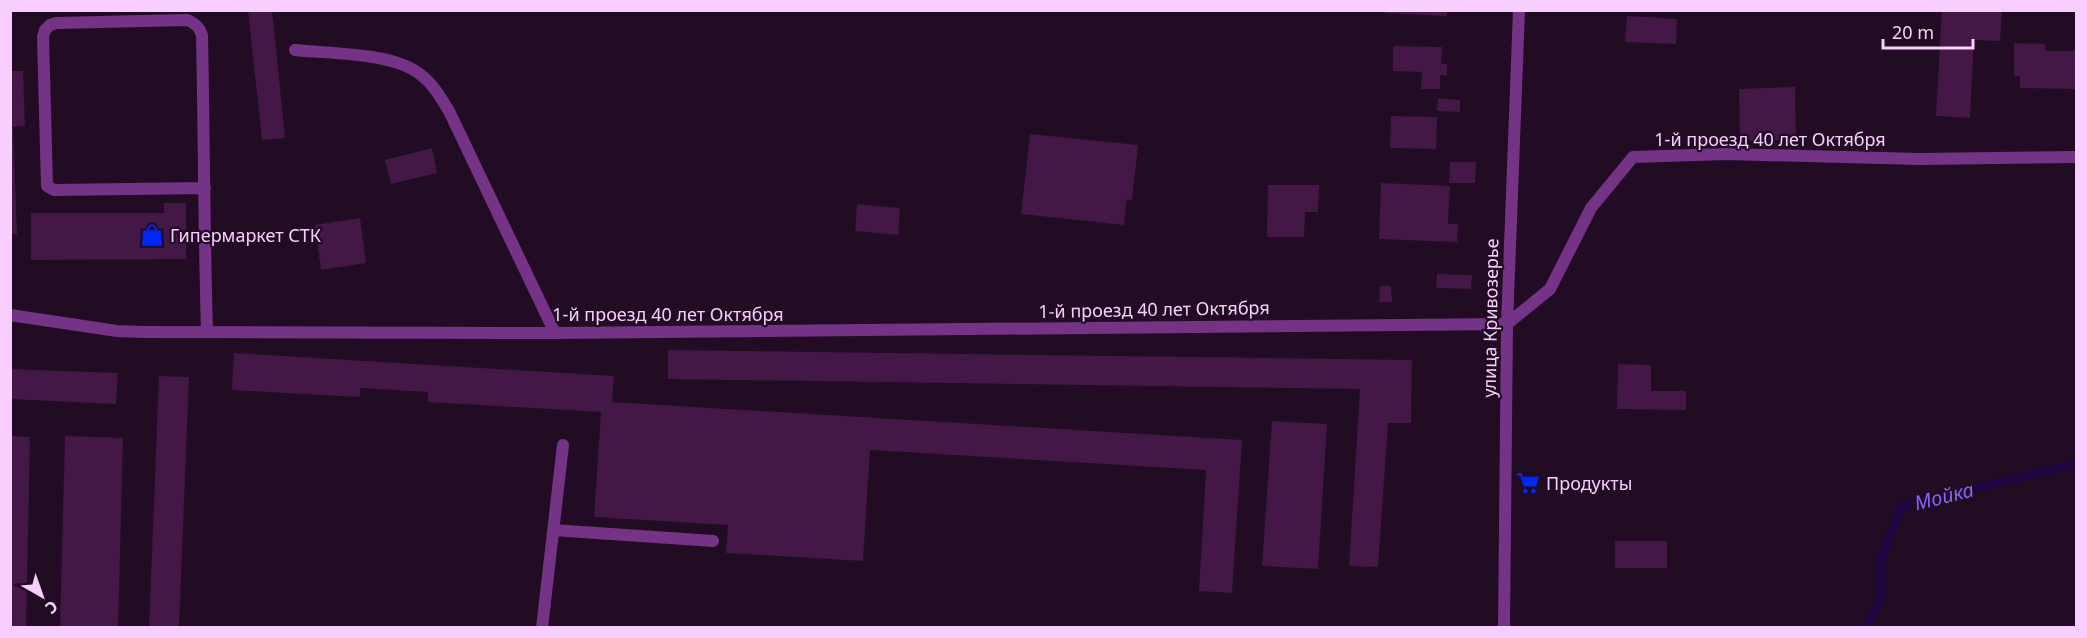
<svg xmlns="http://www.w3.org/2000/svg" width="2087" height="638" viewBox="0 0 2087 638" font-family="'Noto Sans',sans-serif">
  <style>
    .lines { fill: none; stroke-linecap: round; stroke-linejoin: round }
    .stream { stroke: #1d0642; stroke-width: 9 }
    .building { fill: #431746 }
    .service { stroke: #743386; stroke-width: 12 }
    .minor { stroke: #743386; stroke-width: 12 }
    .labels { text-anchor: middle; dominant-baseline: central; stroke-width: 4.5; stroke-linejoin: round; paint-order: stroke }
    .street-label { font-size: 18px; fill: #f8ceff; stroke: #210c23 }
    .poi-label { font-size: 18px; fill: #f8ceff; stroke: #210c23; text-anchor: start }
    .water-label { font-size: 20px; font-style: italic; fill: #8464ff; stroke: #210c23 }
  </style>
  <rect width="100%" height="100%" fill="#210c23"/>
  <g class="lines">
    <path class="stream" d="M1865,628l16,-29 -1,-37 22,-56 174,-42"/>
  </g>
  <path class="building" d="M248,10h24l13,128 -23,2z
    M1385,10h62v6l-62,-3z
    M1942,10h60l-2,31 -26,-1 -4,78 -34,-2z
    M1627,16l50,3 -1,25 -51,-2z
    M2014,43l31,1v7h31v38l-56,-1v-12h-6z
    M1393,46l49,1 -1,17h6v12l-7,-1v14h-19l1,-17 -29,-1z
    M10,71h13l2,55 -12,1 4,107h-7z
    M1795,87l1,53 -56,1 -1,-52z
    M1438,98l22,2v12l-23,-1z
    M1391,116l46,1 -1,32 -46,-1z
    M1030,134l108,11 -6,55 -5,-1 -3,26 -103,-11z
    M432,148l5,25 -46,11 -6,-24z
    M1450,162h26l-1,21h-26z
    M1381,183l69,3 -2,38h10l-1,18 -78,-3z
    M1268,185h51l-1,27h-13l-1,25h-37z
    M164,203h22v56l-155,1v-47h133z
    M857,204l43,4 -2,27 -43,-4z
    M360,218l6,45 -45,7 -6,-45z
    M1437,274l35,1 -1,14 -35,-1z
    M1380,286h11l1,16h-13z
    M668,350l744,10 -1,63h-23l-10,144 -29,-1 11,-177 -692,-10z
    M234,353l380,23 -2,26 630,38 -10,153 -33,-2 7,-121 -336,-20 -7,111 -137,-8 2,-28 -134,-8 7,-105 -173,-10v-10l-68,-4v9l-128,-7z
    M1618,364l33,1v26h35v19l-69,-1z
    M10,369l108,4 -2,31 -106,-5z
    M159,376l30,1 -10,251h-30z
    M1272,421l55,3 -9,145 -56,-3z
    M10,436l20,1 -4,191h-16z
    M65,436l58,2 -5,190h-58z
    M1615,541h52v27h-52z"/>
  <g class="lines">
    <path class="service" d="M205,188l-151,2 -7,-4 -4,-149 2,-7 5,-5 6,-2 132,-3c8,4 11,7 14,15 2,99 2,198 5,297
      M10,315l107,16 28,1
      M553,530l160,11
      M542,628l21,-183"/>
    <path class="minor" d="M295,50c35,4 98,2 126,25 12,9 20,23 28,36l106,222
      M145,332l410,1 952,-9 43,-35 41,-81 42,-51 93,-3 193,5 157,-2
      M1504,628l3,-304 12,-314"/>
  </g>
  <defs>
    <g id="shop-bare" transform="scale(1.8)"><path d="M-5-2.5h2.3a2.7 3.5 0 0 1 5.4 0H5L5.5 6h-11ZM-1.5-2.5h3a1.5 2.3 0 0 0-3 0Z" fill="#0026f9" stroke="#210c23" stroke-width="2.5" paint-order="stroke"/></g>
    <g id="supermarket-bare" transform="scale(1.8)"><path d="M-6-5.5h2.5l.6 2H6L4.5 2H-2.5L-4.4-4H-6ZM-1.5 3.2a1.3 1.3 0 1 0 .1 0ZM3 3.2a1.3 1.3 0 1 0 .1 0Z" fill="#0026f9" stroke="#210c23" stroke-width="2.5" paint-order="stroke"/></g>
  </defs>
  <g fill-rule="evenodd">
    <use href="#shop-bare" x="152" y="235"/>
    <use href="#supermarket-bare" x="1528" y="483"/>
  </g>
  <g class="labels">
    <g class="street-label">
      <text x="1770" y="139">1-й проезд 40 лет Октября</text>
      <text transform="translate(1154 309) rotate(-1)">1-й проезд 40 лет Октября</text>
      <text x="668" y="314">1-й проезд 40 лет Октября</text>
      <text transform="translate(1490 318) rotate(-89)">улица Кривозерье</text>
    </g>
    <g class="poi-label">
      <text x="170" y="235">Гипермаркет СТК</text>
      <text x="1546" y="483">Продукты</text>
    </g>
    <g class="water-label">
      <text transform="translate(1944 496) rotate(-14)">Мойка</text>
    </g>
  </g>
  <rect width="2087" height="638" fill="none" stroke="#f8ceff" stroke-width="24"/>
  <g transform="translate(42 596) rotate(140)" stroke="#210c23" stroke-width="4.5" paint-order="stroke">
  <path d="M0-4.5L10 22L0 15L-10 22Z" fill="#f8ceff"/>
  <text y="-9" font-size="16" font-weight="bold" text-anchor="middle" fill="#f8ceff">С</text>
  </g>
  <path d="M1883 39v9h90v-9" fill="none" stroke="#f8ceff" stroke-width="3"/>
  <text x="1892" y="39" font-size="18" fill="#f8ceff" stroke="#210c23" stroke-width="4.5" paint-order="stroke">20 m</text>
</svg>
